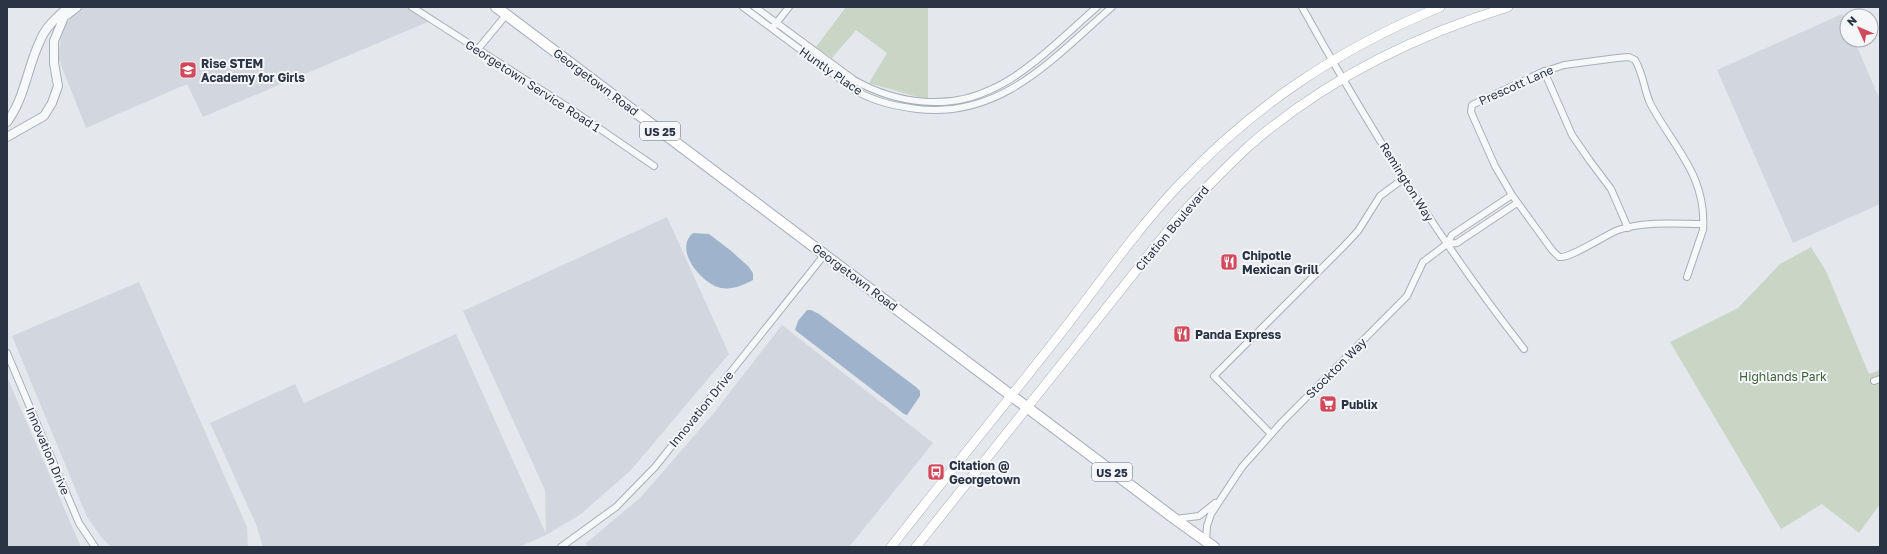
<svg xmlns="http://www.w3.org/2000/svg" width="1887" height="554" viewBox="0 0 1887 554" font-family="'Golos Text',sans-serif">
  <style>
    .built { fill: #d2d6de }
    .green { fill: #c9d6c5 }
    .water { fill: #9fb4cc }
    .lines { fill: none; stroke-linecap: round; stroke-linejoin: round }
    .minor-casing { stroke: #a9aeb7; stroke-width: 8 }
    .tertiary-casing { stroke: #a9aeb7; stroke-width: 10 }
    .secondary-casing { stroke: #a9aeb7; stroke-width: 10 }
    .primary-casing { stroke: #a3abb8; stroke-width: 12 }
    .minor { stroke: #f7f8fa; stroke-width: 6 }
    .tertiary { stroke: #f7f8fa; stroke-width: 8 }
    .secondary { stroke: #fff; stroke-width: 9 }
    .primary { stroke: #fff; stroke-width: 10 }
    .labels { text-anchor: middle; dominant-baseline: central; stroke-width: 4; stroke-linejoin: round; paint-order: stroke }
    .shield { fill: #f4f6f9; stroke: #676e7b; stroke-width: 1 }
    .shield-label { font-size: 11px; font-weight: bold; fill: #2b3445 }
    .poi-label { font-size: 12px; font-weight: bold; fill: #2b3445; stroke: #f4f6f9; text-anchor: start }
    .street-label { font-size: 12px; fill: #2b3445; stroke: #f4f6f9 }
    .park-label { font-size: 12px; fill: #3f6138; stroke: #f4f6f9 }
  </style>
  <rect width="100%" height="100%" fill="#e4e7ec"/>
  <path class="built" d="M80,7h340l17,11 -234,99 -16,-33 -101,44 -28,-71 5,-30z
    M1842,14l5,11v15h7l26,60v104l-87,39 -76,-173z
    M667,217l62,137 -98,116 -50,44 -35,21 -27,12h-256l-7,-23 -46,-101 85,-39 9,19 152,-69 90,200 -1,-44 -82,-179z
    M139,282l108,245 1,20h-137l-9,-9 -15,-21 -75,-181z
    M782,325l151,118 -84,104h-260l-4,-3 56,-47 72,-83z
    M7,377l74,170h-74z"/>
  <path class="green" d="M846,7h82v93l-59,-17 18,-30 -31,-23 -24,28 -16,-11z
    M1811,247l15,24 43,103 11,-4v134l-21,29 -37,-29 -41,25 -111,-187 68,-34 42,-44z"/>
  <path class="water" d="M693,233l16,1 21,16 18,16 5,7v7c-9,5 -21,10 -32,8 -19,-4 -48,-38 -28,-55z
    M807,310h4l8,4 97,73 4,4v5l-13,19 -3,-1 -109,-84 3,-9z"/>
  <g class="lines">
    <g class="minor-casing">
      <path id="minor" d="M412,7l159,102 83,57
        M743,7l113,84c20,11 39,15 61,18 85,10 136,-51 195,-102
        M755,7l99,73c43,24 95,31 140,8 35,-16 74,-56 103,-81
        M1302,7c66,119 138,235 222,342
        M774,26l15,-19
        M478,49l28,-34
        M1544,71l28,64 18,26 21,28 17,39
        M1447,244l10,-1 60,-40
        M1687,277l16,-47c4,-55 -30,-83 -53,-127 -6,-14 -7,-30 -15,-43l-6,-3 -12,1 -53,7 -24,8 -68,32 -1,7 24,54 17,29 40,55 7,7c11,2 46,-22 59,-27 27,-9 57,-6 85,-6
        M7,353l72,170 16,24
        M1874,381l6,-2
        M1271,434l-57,-58 130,-130 14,-15 22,-35 23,-17
        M1175,519l24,-3 16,-13
        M1206,541l1,-15 4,-12 31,-47 40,-45 125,-126 16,-34 24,-18 5,-9 60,-40
        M561,547l55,-40 39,-40 170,-213"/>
    </g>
    <g class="tertiary-casing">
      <path id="tertiary" d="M7,122c18,-24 20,-54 33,-81 5,-13 15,-22 25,-31
        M7,137l37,-21 8,-13 6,-17 -4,-23v-22l10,-24 13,-10"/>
    </g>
    <g class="secondary-casing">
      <path id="secondary" d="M891,547c57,-73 116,-145 173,-218 38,-49 73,-100 115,-144 75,-80 160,-136 261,-178
        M916,547l262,-329c23,-25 47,-50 72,-73 75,-65 164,-109 258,-138"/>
    </g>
    <g class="primary-casing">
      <path id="primary" d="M496,7l679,512 39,28"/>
    </g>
    <use href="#minor" class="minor"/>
    <use href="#tertiary" class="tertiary"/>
    <use href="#secondary" class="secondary"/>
    <use href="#primary" class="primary"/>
  </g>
  <defs>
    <g id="school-square" transform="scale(0.9)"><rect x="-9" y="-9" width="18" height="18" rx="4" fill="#d1495b" stroke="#f4f6f9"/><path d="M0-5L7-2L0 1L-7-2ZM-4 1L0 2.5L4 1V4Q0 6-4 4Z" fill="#fff"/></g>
    <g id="restaurant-square" transform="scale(0.9)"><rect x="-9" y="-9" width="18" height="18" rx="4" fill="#d1495b" stroke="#f4f6f9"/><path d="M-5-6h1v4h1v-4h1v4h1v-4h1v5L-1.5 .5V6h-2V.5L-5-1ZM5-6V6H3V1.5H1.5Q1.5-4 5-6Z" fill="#fff"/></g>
    <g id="supermarket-square" transform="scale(0.9)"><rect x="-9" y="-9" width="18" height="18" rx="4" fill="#d1495b" stroke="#f4f6f9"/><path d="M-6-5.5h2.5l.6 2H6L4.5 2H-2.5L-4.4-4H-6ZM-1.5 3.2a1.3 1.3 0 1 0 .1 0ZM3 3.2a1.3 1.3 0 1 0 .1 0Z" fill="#fff"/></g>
    <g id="bus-square" transform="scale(0.9)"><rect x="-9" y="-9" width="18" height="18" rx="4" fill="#d1495b" stroke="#f4f6f9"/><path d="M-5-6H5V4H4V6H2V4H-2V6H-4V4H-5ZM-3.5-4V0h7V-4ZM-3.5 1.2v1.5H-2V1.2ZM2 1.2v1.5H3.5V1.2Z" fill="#fff"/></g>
  </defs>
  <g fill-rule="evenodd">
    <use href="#school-square" x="188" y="70"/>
    <use href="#restaurant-square" x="1229" y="262"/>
    <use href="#restaurant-square" x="1182" y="334"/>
    <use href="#supermarket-square" x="1328" y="404"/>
    <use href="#bus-square" x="936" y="472"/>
  </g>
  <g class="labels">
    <g class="shield">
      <rect x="640" y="122" width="40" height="18" rx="3"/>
      <rect x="1092" y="463" width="40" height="18" rx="3"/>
    </g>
    <g class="shield-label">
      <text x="660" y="131">US 25</text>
      <text x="1112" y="472">US 25</text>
    </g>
    <g class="poi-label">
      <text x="201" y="63">Rise STEM<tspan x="201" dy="14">Academy for Girls</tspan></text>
      <text x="1242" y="255">Chipotle<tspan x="1242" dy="14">Mexican Grill</tspan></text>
      <text x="1195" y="334">Panda Express</text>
      <text x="1341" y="404">Publix</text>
      <text x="949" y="465">Citation @<tspan x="949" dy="14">Georgetown</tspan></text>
    </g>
    <g class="street-label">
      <text transform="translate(831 71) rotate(35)">Huntly Place</text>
      <text transform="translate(596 82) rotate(37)">Georgetown Road</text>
      <text transform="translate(1516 85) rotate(-24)">Prescott Lane</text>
      <text transform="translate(533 86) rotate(33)">Georgetown Service Road 1</text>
      <text transform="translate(1407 182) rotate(58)">Remington Way</text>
      <text transform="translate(1172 228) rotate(-50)">Citation Boulevard</text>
      <text transform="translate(855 277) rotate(37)">Georgetown Road</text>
      <text transform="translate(1336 368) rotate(-45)">Stockton Way</text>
      <text transform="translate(701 409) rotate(-51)">Innovation Drive</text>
      <text transform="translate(48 451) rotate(67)">Innovation Drive</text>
    </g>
    <g class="park-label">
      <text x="1783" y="376">Highlands Park</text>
    </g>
  </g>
  <rect width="1887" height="554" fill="none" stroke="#2b3445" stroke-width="16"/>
  <g transform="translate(1859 28) rotate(315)"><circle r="19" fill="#f4f6f9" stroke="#a4a8b1"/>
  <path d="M0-3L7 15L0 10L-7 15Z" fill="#d1495b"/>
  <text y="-6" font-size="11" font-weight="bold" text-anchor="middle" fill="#2b3445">N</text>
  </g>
</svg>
